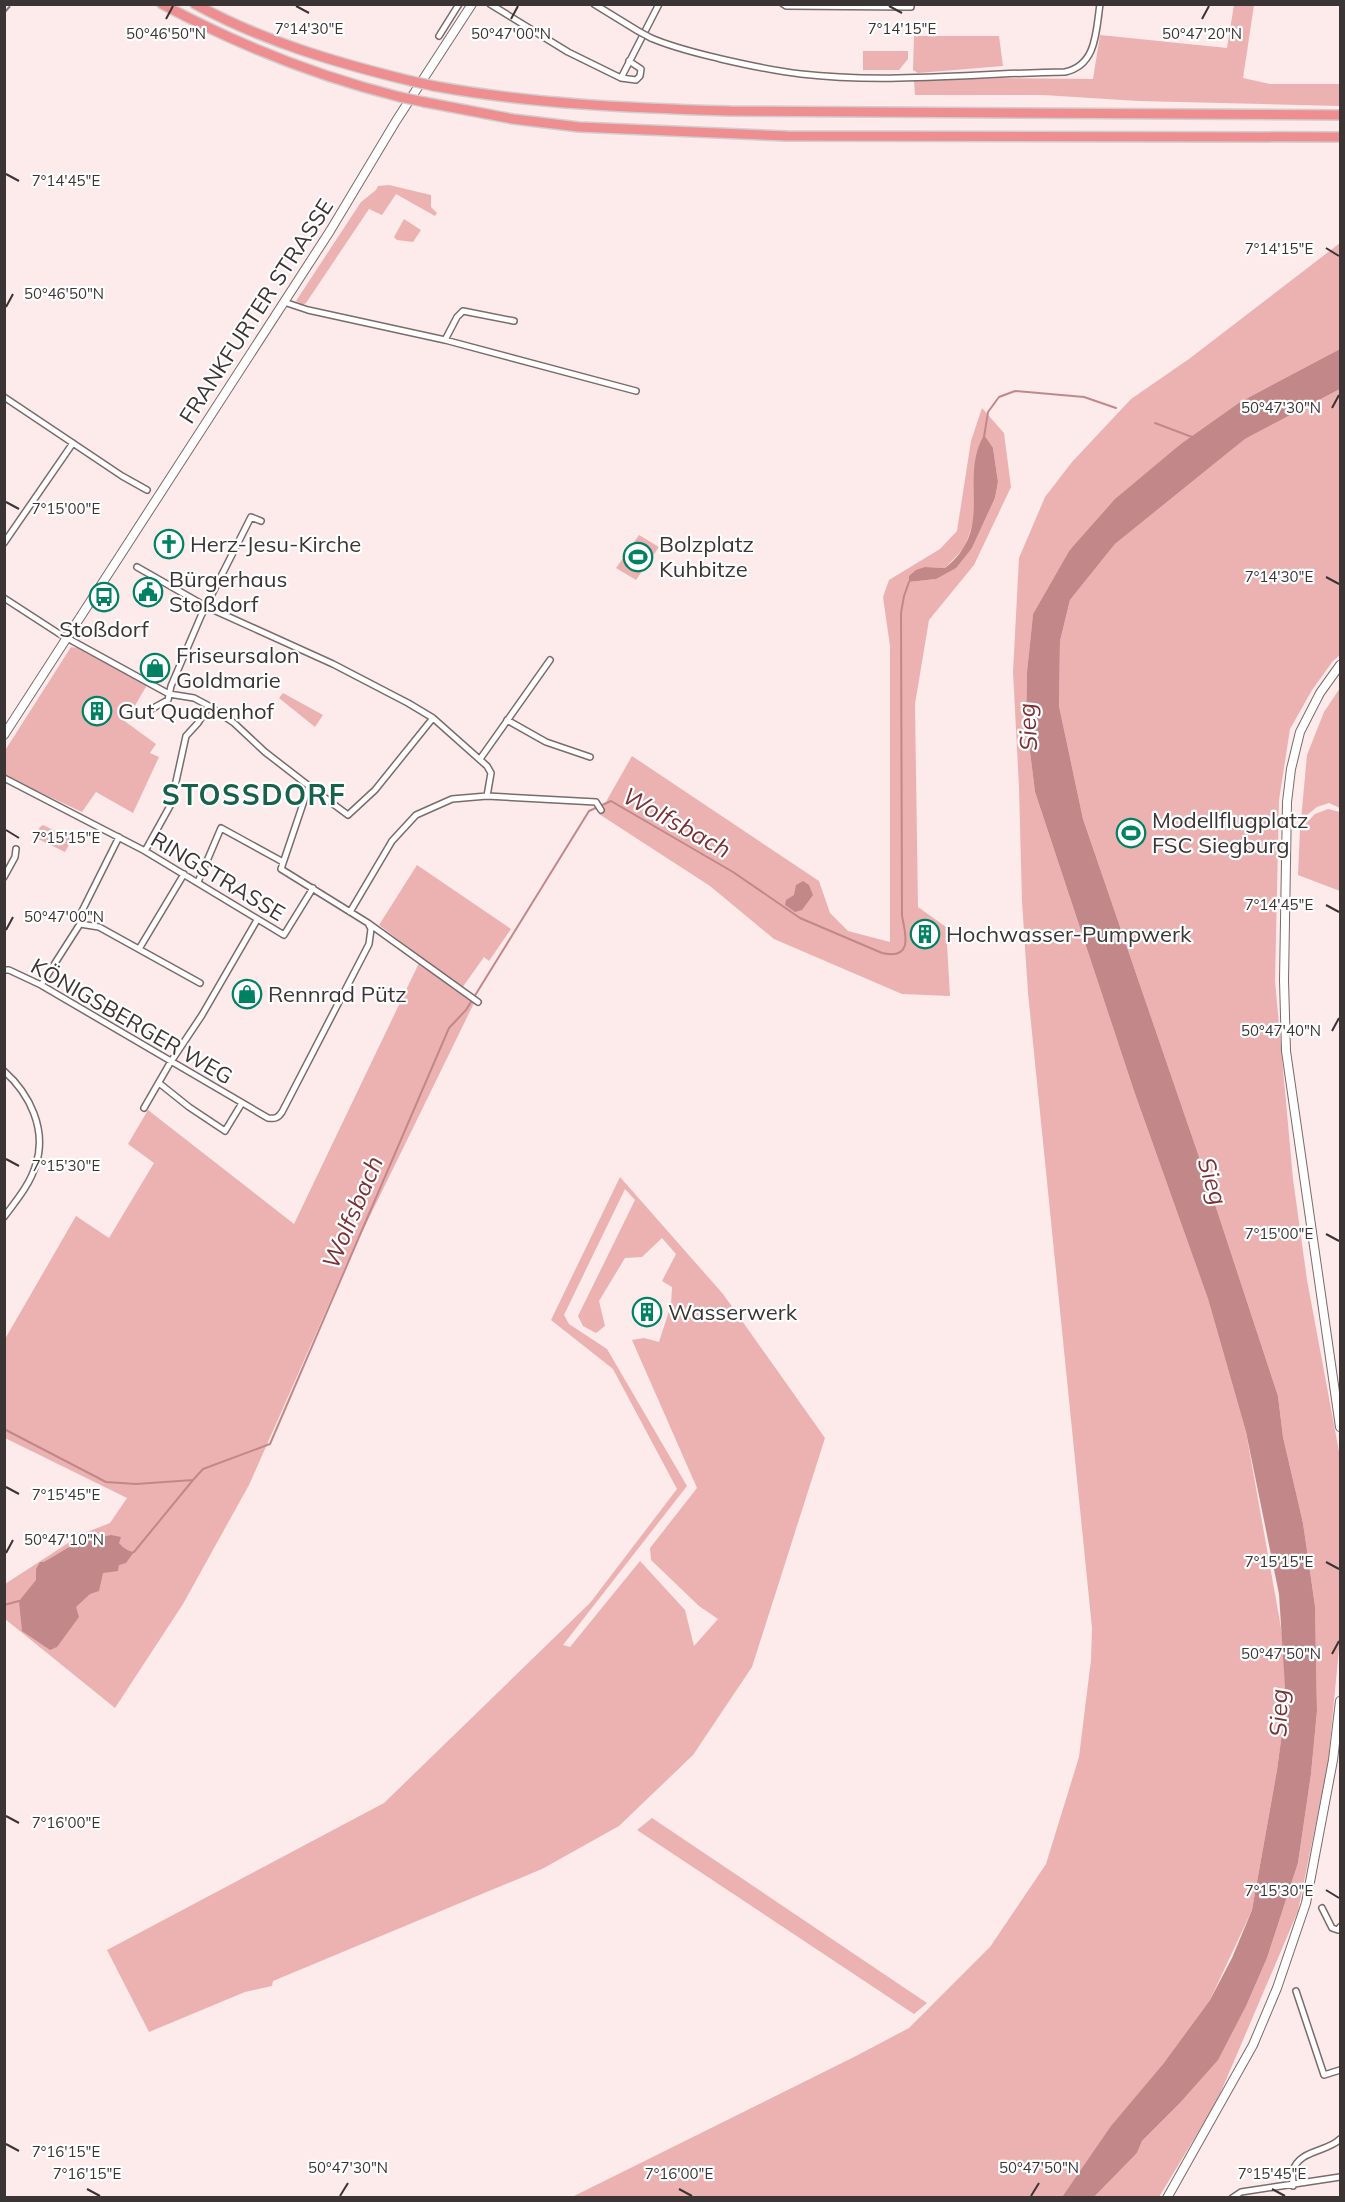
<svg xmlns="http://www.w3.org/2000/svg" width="1345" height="2202" viewBox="0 0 1345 2202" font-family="Mulish,sans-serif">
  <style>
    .green { fill: #ecb2b2; fill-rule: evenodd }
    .water { fill: #c28889 }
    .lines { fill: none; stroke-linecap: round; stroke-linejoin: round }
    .stream { stroke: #c28889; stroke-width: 2 }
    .minor-casing { stroke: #7b6b6b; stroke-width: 8 }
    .secondary-casing { stroke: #7b6b6b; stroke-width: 10 }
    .motorway-casing { stroke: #d0cece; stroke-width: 12 }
    .minor { stroke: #fff; stroke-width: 5 }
    .secondary { stroke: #fff; stroke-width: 8 }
    .motorway { stroke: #ee8e90; stroke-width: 9 }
    .rail { stroke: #817575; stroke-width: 2; stroke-dasharray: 9 4.5; stroke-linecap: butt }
    .minor-bridge-casing { stroke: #7b6b6b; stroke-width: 8; stroke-linecap: butt }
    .motorway-bridge-casing { stroke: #d0cece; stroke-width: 12; stroke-linecap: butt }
    .minor-bridge { stroke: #fff; stroke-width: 5 }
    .motorway-bridge { stroke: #ee8e90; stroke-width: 9 }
    .ticks { fill: none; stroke: #3b3434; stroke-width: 2 }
    .labels { text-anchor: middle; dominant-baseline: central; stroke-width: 4.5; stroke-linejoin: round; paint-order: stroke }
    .street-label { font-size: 22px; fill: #3b3434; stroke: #fff }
    .poi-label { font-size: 22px; fill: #3b3434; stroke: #fff; text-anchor: start }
    .water-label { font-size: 24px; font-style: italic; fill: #7b3237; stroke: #fff }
    .district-label { font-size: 28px; font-weight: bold; letter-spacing: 1.5px; fill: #16614a; stroke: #fff }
    .ticks-label { font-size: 15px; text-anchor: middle; fill: #3b3434; stroke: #fff; stroke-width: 4.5; stroke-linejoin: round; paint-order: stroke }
  </style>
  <rect width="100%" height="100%" fill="#fdeaea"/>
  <path class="green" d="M1234,5h20l-11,73 27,6h70v22l-202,-5 -95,-6h-128l-1,-14 88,-3 91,1 7,-44 127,13z
    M914,36h85l4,30 -85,7 -5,-3z
    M863,51h45v8l-9,11h-36z
    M389,185l42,10v12l6,6 -2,3 -39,-22 -14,21 -13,-6 -63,94 -3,2 -7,-4 65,-99 15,-12 2,-4z
    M404,219l17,11 -8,12 -16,-2 -3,-3z
    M1340,243v106l-100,53 -58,41 -113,108 -36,63 -6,59 -1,47 9,72 99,299 74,208 38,133 37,207 3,64 -9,67 -25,140 -42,90 -47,64 -51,62 -50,71 -492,1 286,-142 53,-28 81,-81 56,-83 33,-107 12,-97 1,-32 -64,-635 -6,-92 -3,-114 -6,-115 6,-114 26,-61 27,-35 59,-63 58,-40z
    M1340,389v266l-7,6 -21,29 -22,39 -11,71 -4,181 18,198 14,101 33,177v181l-12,126 -30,147 -81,190 -58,96h-65l43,-44 5,-12 36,-36 69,-101 20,-46 31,-95 13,-89 6,-63 -2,-105 -12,-83 -20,-86 -5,-41 -70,-213 -125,-364 -24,-113 1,-65 10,-41 45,-56 130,-105z
    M982,408l22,25 7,54 -37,78 -45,55 -14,84 3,203 28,20 4,69 -48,-2 -128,-55 -64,-53 -111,-72 33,-58 187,125 11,32 18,18 42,11v-296l-7,-49 6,-17 51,-31 17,-18 14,-90zM993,448l5,34 -3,16 -23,50 -36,31 -27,3 16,-15 20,1 20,-21 10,-30 -1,-15z
    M639,535l20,12 -23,33 -20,-12z
    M71,647l6,1 70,37 -14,24 -7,-3 -7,11 37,27 -6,9 9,4 -26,56 -37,-21 -14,20 -77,-36 -1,-24z
    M1340,688v120l-11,-5 -12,4 -16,13 6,-65 17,-43z
    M283,693l40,22 -8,12 -36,-29z
    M1328,809l12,3v79l-42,-16 2,-46 15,-15z
    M43,825l29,14 -7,13 -31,-15 6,-10z
    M417,865l94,64 -22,32 -5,-4 -22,31 -83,-63z
    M419,963l55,40 -127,260 -98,222 -66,119 -68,104 -110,-89v-35l77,-50 28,-11 17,-25 -122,-60v-99l71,-123 33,22 45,-75 -26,-19 20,-34 146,114z
    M620,1177l103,117 102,144 -73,229 -59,88 -74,71 -77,43 -269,112 -1,5 -27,6 -96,40 -42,-82 277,-147 206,-200 87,-114 -64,-120 -62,-49zM625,1189l10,11 -57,116 5,10 13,7 9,-7 -6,-25 26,-43 17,-1 20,-19 14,16 -14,27 10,6 -1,18 -12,37 -15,-4 -12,2 65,148 -47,60 1,12 48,46 19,13 -24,27 -9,-36 -45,-49 -70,86 -7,-2 124,-159 -80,-137 -38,-25 -5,-9z
    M652,1818l275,185 -13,11 -277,-184z"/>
  <path class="water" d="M1340,349v40l-95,50 -130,105 -45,56 -10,41 -1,65 24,113 125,364 70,213 5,41 20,86 12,83 2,105 -6,63 -13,89 -31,95 -20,46 -29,56 -40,45 -36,36 -5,12 -43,44h-32l49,-71 52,-62 47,-64 22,-42 20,-48 25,-140 9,-67 -7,-109 -33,-162 -38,-133 -74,-208 -99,-299 -9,-72 1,-48 6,-58 36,-63 46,-52 67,-56 58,-41z
    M984,435l9,13 5,34 -3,16 -23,50 -16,20 -20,11 -27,3v-6l7,-6 9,-3 20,1c51,-40 13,-88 39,-133z
    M803,881l6,4 4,10 -11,15 -7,2 -10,-7 1,-5 8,-5 2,-10z
    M111,1535l10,2 -2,6c4,5 9,8 15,9l-8,11 -7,2 -1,6 -15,2 -4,18 -9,3 -14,13 3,10 -22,30 -7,3 -28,-19 -3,-30 17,-21v-11l4,-7h4l32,-19z"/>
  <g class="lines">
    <path class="stream" d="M1155,423l37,14
      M984,437l4,-25 11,-15 16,-6 69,6 32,11
      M4,1429l102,53 30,2 57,-4 10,-11 67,-25 179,-416 17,-18 123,-199 22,-10 122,71 67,46 82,35c31,7 24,-18 20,-37l-1,-303 3,-17 5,-14
      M134,1552l59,-72
      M4,1605l15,-4"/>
    <g class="minor-casing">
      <path id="minor" d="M490,4l78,48 53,26
        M594,4l44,27
        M783,4l3,2 125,1v-3
        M439,36l20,-32
        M651,38c23,10 46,15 70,21 26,6 53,12 80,15 87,10 177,-1 264,-2 32,-7 31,-41 35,-68
        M629,61l12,8 -1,7 -4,4 -15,-2 38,-74
        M284,302l24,8 137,30 191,51
        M445,340l12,-23 6,-6 51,10
        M4,397l118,79 25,14
        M4,543l69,-100
        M137,567l70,40 126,57 75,39 25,15 54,48 4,7 -4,23 -35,3 -36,16 -24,26 -42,71
        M4,598l54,35 111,61 25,4 15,8 25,17 31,29 44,34 -28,83 87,54 110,79
        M146,712l22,-12 3,-14 30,-70 50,-99 10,4
        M507,720l39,22 44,15
        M480,759l70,-99
        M4,778l141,73 139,84 29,-47
        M175,786l11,-50 12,-13 11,-17
        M309,786l39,29 27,-25 58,-72
        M487,796l109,6 5,8
        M145,851l25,-45
        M4,877l11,-20 1,-8
        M198,882l23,-54 62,34
        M80,924l19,3 101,56
        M139,949l45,-75
        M4,970h5l32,15 227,133c7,1 10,0 14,-6l87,-168 2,-15 -2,-4
        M41,985l39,-61 -1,-7 40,-80
        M4,1071c26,23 43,59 32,93 -5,19 -20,37 -32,53
        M159,1083l30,24 36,24 17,-28
        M144,1108l26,-45 32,-48 55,-95
        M1322,1908l10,20 6,2 2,-3
        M1296,1991l28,84 16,-5
        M1293,2186c0,-4 -1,-11 0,-15 5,-21 35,-19 47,-32
        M1232,2198l9,-6 99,-15"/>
    </g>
    <g class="secondary-casing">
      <path id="secondary" d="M1340,665l-20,28 -20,39 -9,37 -4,33 -3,178 2,71 54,376
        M4,735l326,-504 66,-110 76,-117
        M1167,2198l86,-153 24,-57 29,-85 27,-143 7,-59"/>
    </g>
    <g class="motorway-casing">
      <path id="motorway" d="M162,4c76,41 154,72 238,93
        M195,4c67,37 142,59 216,77
        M434,86c98,18 196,22 296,25l610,4
        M424,102l89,17 66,8 208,9 553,1"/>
    </g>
    <use href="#minor" class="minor"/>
    <use href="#secondary" class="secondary"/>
    <use href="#motorway" class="motorway"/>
    <path class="rail" d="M4,13l8,-9"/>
    <g class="minor-bridge-casing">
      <path id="minor-bridge" d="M638,31l13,7"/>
    </g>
    <g class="motorway-bridge-casing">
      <path id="motorway-bridge" d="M411,81l23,5
        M400,97l24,5"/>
    </g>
    <use href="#minor-bridge" class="minor-bridge"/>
    <use href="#motorway-bridge" class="motorway-bridge"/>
  </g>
  <path class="ticks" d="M296,6l13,7M889,6l13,7M166,19l7,-13M511,19l7,-13M1202,19l7,-13M6,174l13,7M1326,248l13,8M6,307l7,-13M1332,408l7,-13M6,502l13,7M1326,577l13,7M6,830l13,8M1326,905l13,7M6,930l7,-13M1332,1031l7,-13M6,1159l13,7M1326,1234l13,7M6,1487l13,7M6,1553l7,-13M1326,1562l13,7M1332,1654l7,-13M6,1816l13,7M1326,1890l13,8M6,2144l13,7M87,2189l13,7M679,2189l13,7M1272,2189l13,7M340,2196l8,-13M1031,2196l8,-13"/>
  <defs>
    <g id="church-ring" transform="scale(1.5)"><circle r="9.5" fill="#fff" stroke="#008162" stroke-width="1.5"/><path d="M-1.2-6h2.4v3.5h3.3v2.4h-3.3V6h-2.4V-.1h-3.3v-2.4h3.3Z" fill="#008162"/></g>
    <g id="stadium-ring" transform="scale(1.5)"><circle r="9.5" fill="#fff" stroke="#008162" stroke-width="1.5"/><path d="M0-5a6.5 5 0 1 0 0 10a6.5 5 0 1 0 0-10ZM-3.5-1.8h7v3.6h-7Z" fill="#008162"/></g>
    <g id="civic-ring" transform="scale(1.5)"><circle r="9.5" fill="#fff" stroke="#008162" stroke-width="1.5"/><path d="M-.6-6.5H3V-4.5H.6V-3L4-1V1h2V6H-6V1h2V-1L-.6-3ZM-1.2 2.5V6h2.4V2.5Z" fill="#008162"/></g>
    <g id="bus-ring" transform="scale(1.5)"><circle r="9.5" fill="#fff" stroke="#008162" stroke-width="1.5"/><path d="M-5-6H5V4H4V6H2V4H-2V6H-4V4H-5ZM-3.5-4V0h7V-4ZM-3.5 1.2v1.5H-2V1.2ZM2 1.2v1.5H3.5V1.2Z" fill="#008162"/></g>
    <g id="shop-ring" transform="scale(1.5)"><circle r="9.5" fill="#fff" stroke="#008162" stroke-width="1.5"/><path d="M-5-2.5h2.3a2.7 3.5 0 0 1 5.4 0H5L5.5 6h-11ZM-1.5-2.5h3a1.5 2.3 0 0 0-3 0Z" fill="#008162"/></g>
    <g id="building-ring" transform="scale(1.5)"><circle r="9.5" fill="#fff" stroke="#008162" stroke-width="1.5"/><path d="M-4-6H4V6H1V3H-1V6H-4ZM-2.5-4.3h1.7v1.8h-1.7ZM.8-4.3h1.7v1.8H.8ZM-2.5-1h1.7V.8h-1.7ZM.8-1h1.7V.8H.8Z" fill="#008162"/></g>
  </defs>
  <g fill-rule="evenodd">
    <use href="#church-ring" x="169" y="544"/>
    <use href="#stadium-ring" x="638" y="557"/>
    <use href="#civic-ring" x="148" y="592"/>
    <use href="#bus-ring" x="104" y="597"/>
    <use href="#shop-ring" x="155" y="668"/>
    <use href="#building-ring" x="97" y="711"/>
    <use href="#stadium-ring" x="1131" y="833"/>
    <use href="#building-ring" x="925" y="934"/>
    <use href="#shop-ring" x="247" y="994"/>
    <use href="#building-ring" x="647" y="1312"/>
  </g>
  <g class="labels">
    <g class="street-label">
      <text transform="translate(256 311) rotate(-57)">FRANKFURTER STRASSE</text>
      <text transform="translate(218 876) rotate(31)">RINGSTRASSE</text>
      <text transform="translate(132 1021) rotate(30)">KÖNIGSBERGER WEG</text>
    </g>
    <g class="poi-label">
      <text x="190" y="544">Herz-Jesu-Kirche</text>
      <text x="659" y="544">Bolzplatz<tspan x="659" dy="25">Kuhbitze</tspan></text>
      <text x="169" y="579">Bürgerhaus<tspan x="169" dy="25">Stoßdorf</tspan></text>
      <text x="104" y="629" text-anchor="middle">Stoßdorf</text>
      <text x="176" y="655">Friseursalon<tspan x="176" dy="25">Goldmarie</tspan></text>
      <text x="118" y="711">Gut Quadenhof</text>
      <text x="1152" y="820">Modellflugplatz<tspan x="1152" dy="25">FSC Siegburg</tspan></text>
      <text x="946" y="934">Hochwasser-Pumpwerk</text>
      <text x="268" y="994">Rennrad Pütz</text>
      <text x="668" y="1312">Wasserwerk</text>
    </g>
    <g class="water-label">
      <text transform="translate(1027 727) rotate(-93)">Sieg</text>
      <text transform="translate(677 822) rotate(29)">Wolfsbach</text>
      <text transform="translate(1213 1181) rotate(73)">Sieg</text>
      <text transform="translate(352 1212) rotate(-67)">Wolfsbach</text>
      <text transform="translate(1278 1713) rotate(-89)">Sieg</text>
    </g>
    <g class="district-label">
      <text x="254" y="794">STOSSDORF</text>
    </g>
  </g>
  <g class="ticks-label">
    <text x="309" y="34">7°14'30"E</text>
    <text x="902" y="34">7°14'15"E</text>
    <text x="166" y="39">50°46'50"N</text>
    <text x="511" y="39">50°47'00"N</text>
    <text x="1202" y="39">50°47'20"N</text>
    <text x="66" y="186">7°14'45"E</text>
    <text x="1279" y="254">7°14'15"E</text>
    <text x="64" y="299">50°46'50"N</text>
    <text x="1281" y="413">50°47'30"N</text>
    <text x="66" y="514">7°15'00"E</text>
    <text x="1279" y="582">7°14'30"E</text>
    <text x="66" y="843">7°15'15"E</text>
    <text x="1279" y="910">7°14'45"E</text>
    <text x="64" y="922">50°47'00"N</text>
    <text x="1281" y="1036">50°47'40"N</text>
    <text x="66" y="1171">7°15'30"E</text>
    <text x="1279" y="1239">7°15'00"E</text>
    <text x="66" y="1500">7°15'45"E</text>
    <text x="64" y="1545">50°47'10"N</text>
    <text x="1279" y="1567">7°15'15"E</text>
    <text x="1281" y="1659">50°47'50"N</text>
    <text x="66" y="1828">7°16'00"E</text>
    <text x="1279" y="1896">7°15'30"E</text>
    <text x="66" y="2157">7°16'15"E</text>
    <text x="348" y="2173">50°47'30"N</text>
    <text x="1039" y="2173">50°47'50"N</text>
    <text x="87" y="2179">7°16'15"E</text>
    <text x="679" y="2179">7°16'00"E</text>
    <text x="1272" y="2179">7°15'45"E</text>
  </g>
  <rect width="1345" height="2202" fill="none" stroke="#3b3434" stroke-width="12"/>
</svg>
